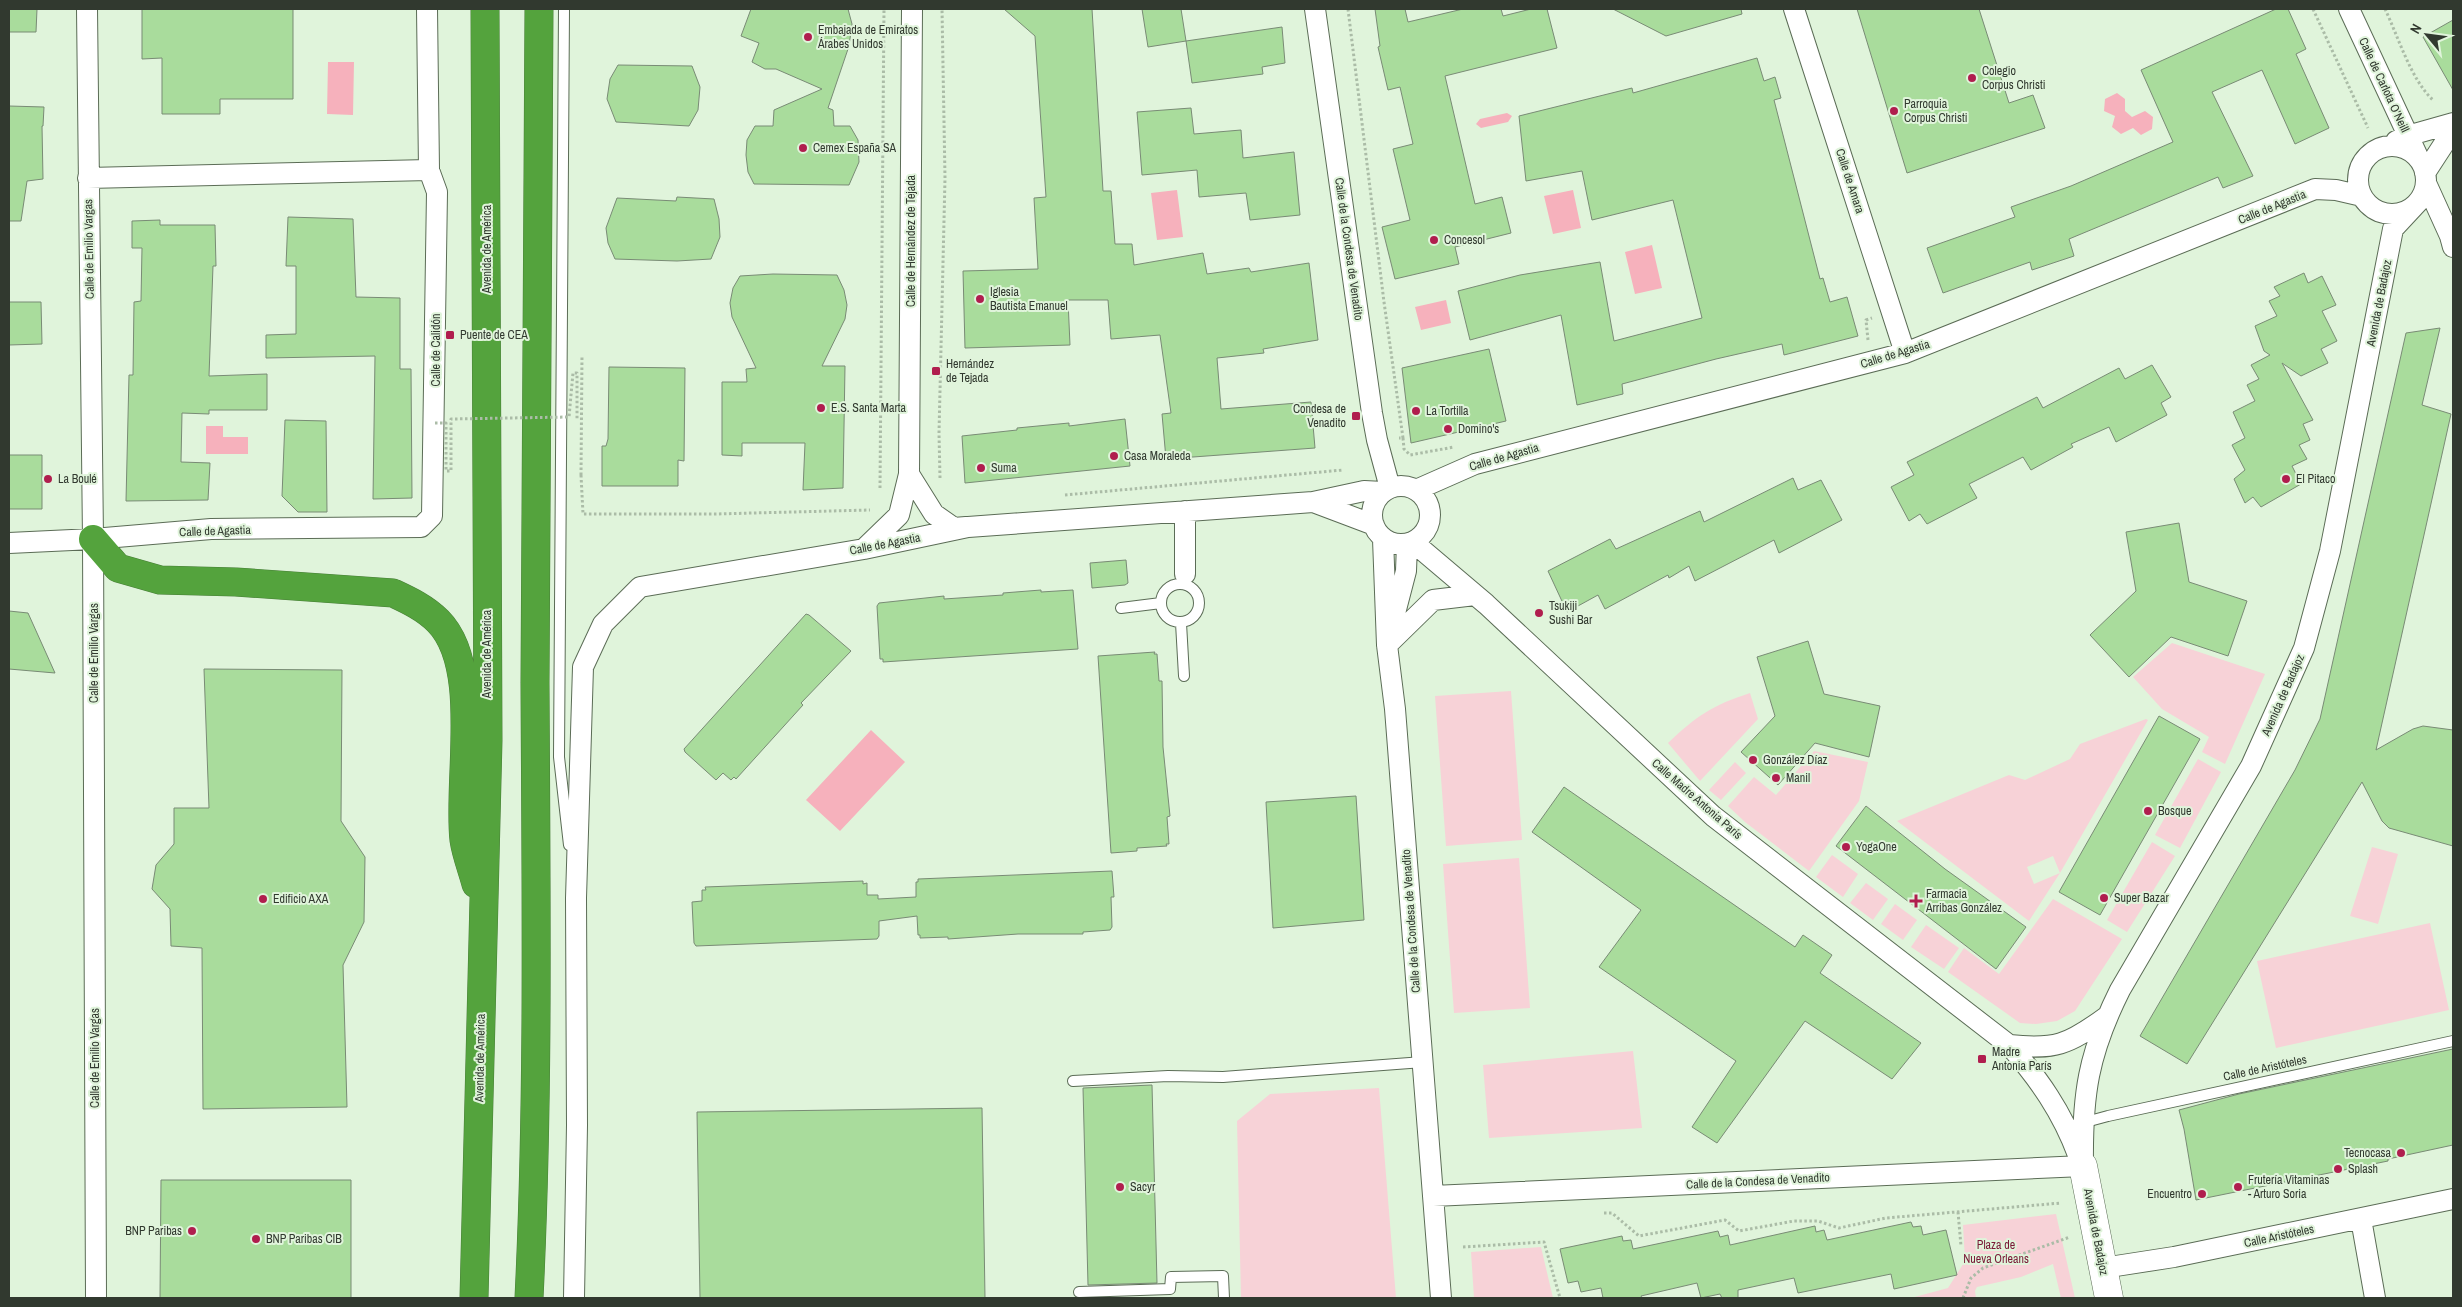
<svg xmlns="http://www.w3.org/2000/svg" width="2462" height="1307" viewBox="0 0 2462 1307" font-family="'Archivo Narrow',sans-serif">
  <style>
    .green { fill: #f7d2d7 }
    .water { fill: #f6b1bc }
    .building { fill: #a9dc9c; stroke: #798b75 }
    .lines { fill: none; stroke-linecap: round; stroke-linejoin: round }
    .lane-casing { stroke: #5b6c56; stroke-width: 12 }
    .street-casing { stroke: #5b6c56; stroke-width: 22 }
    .secondary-casing { stroke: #5b6c56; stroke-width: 29 }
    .highway-casing { stroke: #487e38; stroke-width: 29 }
    .path { stroke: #abbca7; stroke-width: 3; stroke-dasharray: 2.5 2.5; stroke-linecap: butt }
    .lane { stroke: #fff; stroke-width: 10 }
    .street { stroke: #fff; stroke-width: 20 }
    .secondary { stroke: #fff; stroke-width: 28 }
    .highway { stroke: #54a33d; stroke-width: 28 }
    .path-bridge { stroke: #abbca7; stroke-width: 3; stroke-dasharray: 2.5 2.5; stroke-linecap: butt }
    .poi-dot { fill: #b01e4e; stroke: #e0f4db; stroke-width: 2 }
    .labels { text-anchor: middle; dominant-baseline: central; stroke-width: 4; stroke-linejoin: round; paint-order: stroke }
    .poi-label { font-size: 12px; fill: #31392f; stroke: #e0f4db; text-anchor: start }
    .street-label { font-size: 12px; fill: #31392f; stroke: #e0f4db }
    .park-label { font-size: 12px; fill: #791836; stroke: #e0f4db }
  </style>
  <rect width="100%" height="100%" fill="#e0f4db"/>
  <path class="green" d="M2172,643l93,31 -40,90 -23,-12 7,-15 -47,-28 -29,-32z
    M1511,691l11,149 -76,6 -11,-150z
    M1750,693l8,26 -58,62 -32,-38c30,-28 43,-37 82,-50z
    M2146,719l2,1 -88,153 -7,-17 -26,11 7,17 26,-11 -31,48 -132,-100 112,-46 16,5 45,-21 10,-15z
    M1814,751l54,11 -9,39 -50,70 -64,-49 -17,-16 26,-29 22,18z
    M2198,759l23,13 -41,76 -25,-13z
    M1735,762l11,11 -25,27 -12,-10z
    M2152,842l23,14 -48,76 -20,-12z
    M2372,847l26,7 -20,70 -28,-8z
    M1832,855l26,19 -15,23 -27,-20z
    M1519,858l11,150 -76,5 -11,-149z
    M1866,883l22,16 -15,21 -23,-17z
    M2053,899l69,40 -47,72 -18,10 -21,3 -16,-1 -72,-51 16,-24 35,26z
    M1895,904l22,16 -14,20 -22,-16z
    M2430,923l19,87 -173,38 -19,-87z
    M1926,925l33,23 -15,21 -33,-22z
    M1633,1051l9,77 -153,10 -6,-73z
    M1379,1088l17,210h-155l-4,-177 33,-27z
    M2056,1214l19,84h-14l-8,-34 -32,13 -44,10 -2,4 1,7h-65l37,-10 17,-27 -2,-36z
    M1541,1247l12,51h-79l-3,-46z"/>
  <path class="water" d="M328,62h26l-1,53 -26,-1z
    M2117,93l8,6v12l7,6 13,-6 8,6 -1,12 -11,6 -8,-7 -12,6 -9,-7 3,-11 -11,-5 1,-12z
    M1507,113l5,3 -4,6 -27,6 -5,-4 4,-5z
    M1177,190l6,47 -26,3 -6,-47z
    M1573,190l8,38 -28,6 -9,-38z
    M1652,245l10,43 -27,6 -10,-42z
    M1446,300l5,23 -30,7 -6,-23z
    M206,426h17v11h25v17h-42z
    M871,730l34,32 -65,69 -34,-31z"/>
  <path class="building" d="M9,9h28l-1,23h-27z
    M142,9h151v90h-73v15h-58v-56l-20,1z
    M751,9h97l4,15 -3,22 -21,62 5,2 1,16h16l8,14 1,22 -10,23 -95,-1 -6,-12 -2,-17 1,-15 8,-14h18l1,-16 48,-21 -46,-20h-11l-13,-7 7,-19 -18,-7z
    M1004,9h88l11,182h8l4,53h17l2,21 69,-12 4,21 42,-6 2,4 58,-9 9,77 -55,9 1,4 -47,5 4,51 90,-7 4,46 -149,11 -4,-45 9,-1 -11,-78 -49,4 -3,-39h-40l2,45 -105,3 -2,-77 75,-2 -4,-71 12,-1 -11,-161z
    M1142,9h39l5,32 -38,6z
    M1375,9h30l3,13 55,-13h38l2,7 28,-7h16l10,39 -112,28 30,128 27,-7 9,36 -56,14 4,17 -64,15 -13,-52 28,-7 -17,-71 20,-5 -13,-57 -12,3 -10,-43 2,-1z
    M1613,9h128l1,5 -76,22z
    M1857,9h122l30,94 24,-8 12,33 -138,45z
    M2276,9h12l18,40 -10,5 33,74 -34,16 -33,-74 -50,22 41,84 -30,12 -5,-11 -149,62 5,17 -42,14 -2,-8 -87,31 -16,-45 88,-31 -4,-10 60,-21 102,-44 -32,-72z
    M2453,20v70l-30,-53z
    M1282,27l3,36 -23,4 1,7 -71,9 -6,-42z
    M1757,58l7,23 11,-4 6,21 -7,2 46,179 3,-1 7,24 17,-5 11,39 -74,19 -2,-11 -66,15 -94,25 1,10 -46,11 -16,-90 -91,25 -12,-49 62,-16 80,-13 14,79 88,-23 -29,-118 -81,20 -10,-49 -56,10 -7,-65 113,-28 1,5z
    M618,65l74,1 8,21 -2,23 -9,16 -73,-4 -9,-23 3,-20z
    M9,106l35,1 -1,19h-1l1,53 -16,2 -6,40h-12z
    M1191,108l3,26 47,-4 2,28 51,-6 6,63 -50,5 -4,-27 -47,4 -2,-27 -55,5 -5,-63z
    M677,197l37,2 5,20 1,18 -9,22 -34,2 -62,-2 -7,-16 -2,-15 11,-30 59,3z
    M288,217l65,2 3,78 44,1v71h11l1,129 -39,1 2,-143 -109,2v-23l30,-1v-68h-10z
    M160,220v5h55l1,41h-3l-4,110 58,-2v36h-58v4l-27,-1 -1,49 29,1 -2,37 -82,1 3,-126h4l1,-73 7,-1 1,-53h-10v-27z
    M2304,273l4,10 14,-7 14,29 -14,6 15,30 -16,8 7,14 -27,13 -19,-13 31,57 -10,4 7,16 -11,5 8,14 -15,7 9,18 -40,23 -8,-10 -8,6 -11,-24 11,-9 -13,-25 13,-7 -12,-26 22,-11 -8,-16 12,-6 -8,-14 19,-10 -6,-4 -9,-25 22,-10 -8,-15 11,-5 -6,-9z
    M773,274l64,1 7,15 3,15 -2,14 -23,47h23l-2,122 -40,2 2,-47h-63v13l-20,-1v-73h25l-1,-13 10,-1 -24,-51 -2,-14 3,-15 7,-12z
    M9,302h32l1,42 -33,1z
    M2440,328l-18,77 29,9 -75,336 37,-21 10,-3 30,4v116l-64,-18 -7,-7 -20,-39 -175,282 -47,-28 155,-266 25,-51 86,-386z
    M1489,349l17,72 -95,22 -9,-75z
    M2152,365l19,32 -10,6 6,12 -51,27 -7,-15 -38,17 2,3 -42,23 -8,-13 -54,27 8,14 -50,26 -7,-10 -11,7 -18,-34 23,-12 -7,-13 130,-65 6,11 76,-40 6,11z
    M609,367l76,1 -1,93 -6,-1v26h-76v-40h4l2,-7z
    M1125,419l5,47 -165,17 -3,-47 55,-6v-2l52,-5v3z
    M285,420l41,1 1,91h-29l-16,-16z
    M9,455h33v54h-33z
    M1793,478l5,12 23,-10 21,40 -63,33 -5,-13 -79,41 -6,-15 -20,12 -1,-3 -63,34 -7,-14 -31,17 -19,-41 62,-32 6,10 84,-38 4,11z
    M2179,523l10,59 58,19 -19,55 -57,-19 -42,40 -39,-42 46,-44 -10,-59z
    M1126,560l2,23 -3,2 -33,3 -2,-25z
    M1041,590v2l32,-2 5,59 -195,13v-3h-3l-3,-53 2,-3 65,-7v3l59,-4v-2z
    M9,611l19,2 27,60 -46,-4z
    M806,614l3,1 42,36 -50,52 2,2 -67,74 -2,-2 -3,3 -8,-7 -7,7 -31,-28 -1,-3z
    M1808,641l16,53 56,12 -11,51 -54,-14 -37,42 -37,-33 34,-36 -18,-59z
    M1155,652l-1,2h3l2,27h3l1,66 7,69 -3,1 2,27h-3l1,2 -30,2v3l-26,2 -13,-197z
    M204,669l138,1 -1,151 24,36 -1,65 -21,43 4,142 -144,2 -1,-161 -31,-2 -1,-37 -18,-20 4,-24 18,-21v-36h35z
    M2159,716l41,23 -100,176 -41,-23z
    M1564,787l231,160 8,-12 29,20 -12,18 101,70 -29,36 -87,-58 -88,122 -25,-16 44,-66 -137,-94 42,-57 -109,-78z
    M1356,796l8,124 -91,8 -7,-126z
    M1866,806l79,63 81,58 -30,42 -160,-123z
    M1112,871l2,26h-3l1,30 -2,3 -27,2v2h-65l-70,5v-2l-28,1v-3h-2l-1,-19 -38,5v15l-2,3 -181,7 -2,-3 -2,-41 10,-1v-11h4l-1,-3 158,-6v3l4,-1v12h11v4l38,-2v-15h2v-3z
    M2453,1049v96l-65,14v2l-192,39 -12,-71 -5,-19 60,-16z
    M1152,1085l5,198 -69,2 -5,-197z
    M982,1108l3,190h-285l-3,-186z
    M161,1180h190v118h-191z
    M1911,1222l2,5 8,-1 2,9 23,-5 11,45 -63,14 -3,-15 -93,19 -4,-15 -56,12v8h-16l-2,-4 -19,4 -4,-15 -56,13 1,2h-39l-2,-10 -20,4 -3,-11 -10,2 -8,-34 62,-13 1,5 8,-1 2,9 85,-18 2,6 8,-2 2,10 85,-19 1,6 8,-2 3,10z"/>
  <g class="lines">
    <g class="lane-casing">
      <path id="lane" d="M564,9l-5,748 10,88
        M1161 603a19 19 0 1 1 38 0a19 19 0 1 1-38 0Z
        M1121,608l40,-5
        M1181,623l3,53
        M1073,1081l95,-5 55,1 200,-15
        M2082,1123l26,-7 345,-75
        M1079,1292l91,-3 1,-12 52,-1 1,22"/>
    </g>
    <g class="street-casing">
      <path id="street" d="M87,9l6,530 3,759
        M1315,9l57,404 5,27 13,48
        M1794,9l111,344
        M2349,9l70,150
        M2396,141l11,-5 46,-13
        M2358 180a34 34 0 1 1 68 0a34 34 0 1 1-68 0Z
        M2425,173l28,-43
        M88,178l341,-8
        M2426,183l24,53 3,11
        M909,474l25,40 20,14 12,-1
        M1372 515a29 29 0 1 1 58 0a29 29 0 1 1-58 0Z
        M1416,490l59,-26 430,-111 410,-164 21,1 26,6
        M1313,502l61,23
        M1185,511v63
        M1383,539l4,106 8,64 46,589
        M9,543l84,-4 118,-10 210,-2 11,-11 5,-324 -8,-22 -2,-161
        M1414,543l72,61 227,212 296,229c30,34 53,67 69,110
        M864,549l35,-34 10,-41 3,-465
        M1393,621l13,-50 1,-27
        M1387,645l46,-45 42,-5
        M2009,1045c46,5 59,0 97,-28
        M2083,1166c-1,-71 5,-112 37,-176l131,-224 53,-118 26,-97 63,-322 27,-29
        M1433,1196l650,-30
        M2361,1219l14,79
        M2103,1268l71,-11 279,-58
        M574,1298l3,-173 -1,-227 7,-231 20,-43 37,-37 224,-38 104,-22 345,-25 51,-11 19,1"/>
    </g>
    <g class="secondary-casing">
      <path id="secondary" d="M2083,1166l26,132"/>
    </g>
    <g class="highway-casing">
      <path id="highway" d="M93,539l25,29 42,12 76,2 157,11c17,8 32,15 45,28 45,45 19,159 26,219 2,14 8,29 12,44
        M474,1298l14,-558 -3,-731
        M529,1298c10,-205 7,-410 6,-615 0,-225 1,-450 4,-674"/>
    </g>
    <path class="path" d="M1348,9l36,293 19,136h-4
      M2313,9l55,119
      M2385,9c13,27 26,71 48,91
      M1868,340l-2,-20 6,-2
      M1403,438l1,11 6,6 44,-8
      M581,475l2,39h132l155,-4
      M581,475l1,-120
      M940,478l-1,-45 6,-255 -3,-169
      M880,488l4,-479
      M1065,495l278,-25
      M1958,1212l3,34
      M1604,1213h8l27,23 86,-16 14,11 55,-10h24l21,7 47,-10 175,-15
      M1463,1247l81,-5 16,56
      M1963,1298l8,-20 12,-10 87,-31"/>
    <use href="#lane" class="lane"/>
    <use href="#street" class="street"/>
    <use href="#secondary" class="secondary"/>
    <use href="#highway" class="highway"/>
    <path class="path-bridge" d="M435,423h11v48h5v-52l118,-2 4,-44h4v46"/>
  </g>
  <g class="poi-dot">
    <circle cx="808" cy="37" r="5"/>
    <circle cx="1972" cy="78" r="5"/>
    <circle cx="1894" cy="111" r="5"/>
    <circle cx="803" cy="148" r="5"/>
    <circle cx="1434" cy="240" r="5"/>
    <circle cx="980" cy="299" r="5"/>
    <rect x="445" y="330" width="10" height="10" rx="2.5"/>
    <rect x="931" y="366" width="10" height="10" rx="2.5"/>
    <circle cx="821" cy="408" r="5"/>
    <circle cx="1416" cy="411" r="5"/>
    <rect x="1351" y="411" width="10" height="10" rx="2.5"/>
    <circle cx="1448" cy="429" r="5"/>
    <circle cx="1114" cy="456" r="5"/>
    <circle cx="981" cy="468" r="5"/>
    <circle cx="48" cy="479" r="5"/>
    <circle cx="2286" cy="479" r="5"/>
    <circle cx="1539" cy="613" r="5"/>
    <circle cx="1753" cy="760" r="5"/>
    <circle cx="1776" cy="778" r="5"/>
    <circle cx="2148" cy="811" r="5"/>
    <circle cx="1846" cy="847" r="5"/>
    <circle cx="2104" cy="898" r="5"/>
    <circle cx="263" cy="899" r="5"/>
    <path d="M1913.5 893.5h5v5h5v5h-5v5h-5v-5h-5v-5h5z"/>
    <rect x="1977" y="1054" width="10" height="10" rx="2.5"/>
    <circle cx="2401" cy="1153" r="5"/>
    <circle cx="2338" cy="1169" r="5"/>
    <circle cx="1120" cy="1187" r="5"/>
    <circle cx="2238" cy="1187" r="5"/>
    <circle cx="2202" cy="1194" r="5"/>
    <circle cx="192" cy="1231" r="5"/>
    <circle cx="256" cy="1239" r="5"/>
  </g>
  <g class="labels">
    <g class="poi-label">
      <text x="818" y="30">Embajada de Emiratos<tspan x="818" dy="14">Árabes Unidos</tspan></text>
      <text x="1982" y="71">Colegio<tspan x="1982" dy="14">Corpus Christi</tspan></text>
      <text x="1904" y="104">Parroquia<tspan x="1904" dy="14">Corpus Christi</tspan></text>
      <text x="813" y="148">Cemex España SA</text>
      <text x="1444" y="240">Concesol</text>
      <text x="990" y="292">Iglesia<tspan x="990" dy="14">Bautista Emanuel</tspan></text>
      <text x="460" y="335">Puente de CEA</text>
      <text x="946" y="364">Hernández<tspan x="946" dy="14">de Tejada</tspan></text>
      <text x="831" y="408">E.S. Santa Marta</text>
      <text x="1346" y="409" text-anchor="end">Condesa de<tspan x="1346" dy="14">Venadito</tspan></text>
      <text x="1426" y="411">La Tortilla</text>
      <text x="1458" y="429">Domino's</text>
      <text x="1124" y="456">Casa Moraleda</text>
      <text x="991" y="468">Suma</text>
      <text x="58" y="479">La Boulé</text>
      <text x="2296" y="479">El Pitaco</text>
      <text x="1549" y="606">Tsukiji<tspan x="1549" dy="14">Sushi Bar</tspan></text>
      <text x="1763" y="760">González Díaz</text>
      <text x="1786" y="778">Manil</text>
      <text x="2158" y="811">Bosque</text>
      <text x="1856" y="847">YogaOne</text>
      <text x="1926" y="894">Farmacia<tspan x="1926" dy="14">Arribas González</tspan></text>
      <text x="2114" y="898">Super Bazar</text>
      <text x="273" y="899">Edificio AXA</text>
      <text x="1992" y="1052">Madre<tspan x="1992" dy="14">Antonia París</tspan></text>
      <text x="2391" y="1153" text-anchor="end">Tecnocasa</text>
      <text x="2348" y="1169">Splash</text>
      <text x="2248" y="1180">Frutería Vitaminas<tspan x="2248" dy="14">- Arturo Soria</tspan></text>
      <text x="1130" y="1187">Sacyr</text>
      <text x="2192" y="1194" text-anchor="end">Encuentro</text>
      <text x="182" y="1231" text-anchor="end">BNP Paribas</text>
      <text x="266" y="1239">BNP Paribas CIB</text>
    </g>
    <g class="street-label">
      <text transform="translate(2384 85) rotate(65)">Calle de Carlota O’Neill</text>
      <text transform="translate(1850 181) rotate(72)">Calle de Amara</text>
      <text transform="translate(2272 207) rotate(-22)">Calle de Agastia</text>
      <text transform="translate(911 241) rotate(-90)">Calle de Hernández de Tejada</text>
      <text transform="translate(89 249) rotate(-91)">Calle de Emilio Vargas</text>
      <text transform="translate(487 249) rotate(-90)">Avenida de América</text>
      <text transform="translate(1349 249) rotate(82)">Calle de la Condesa de Venadito</text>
      <text transform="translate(2379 303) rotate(-79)">Avenida de Badajoz</text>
      <text transform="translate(436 350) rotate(-90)">Calle de Calidón</text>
      <text transform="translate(1895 354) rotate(-17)">Calle de Agastia</text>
      <text transform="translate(1504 457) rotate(-16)">Calle de Agastia</text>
      <text transform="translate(215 531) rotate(-2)">Calle de Agastia</text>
      <text transform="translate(885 544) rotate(-11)">Calle de Agastia</text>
      <text transform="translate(94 653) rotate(-90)">Calle de Emilio Vargas</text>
      <text transform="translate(487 654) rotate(-90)">Avenida de América</text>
      <text transform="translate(2283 695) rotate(-66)">Avenida de Badajoz</text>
      <text transform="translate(1697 799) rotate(41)">Calle Madre Antonia París</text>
      <text transform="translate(1411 921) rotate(-94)">Calle de la Condesa de Venadito</text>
      <text transform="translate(95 1058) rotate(-90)">Calle de Emilio Vargas</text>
      <text transform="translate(480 1058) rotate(-89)">Avenida de América</text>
      <text transform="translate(2265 1068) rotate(-12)">Calle de Aristóteles</text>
      <text transform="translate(1758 1181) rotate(-3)">Calle de la Condesa de Venadito</text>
      <text transform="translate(2096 1232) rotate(79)">Avenida de Badajoz</text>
      <text transform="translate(2279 1236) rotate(-12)">Calle Aristóteles</text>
    </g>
    <g class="park-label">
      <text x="1996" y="1245">Plaza de<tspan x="1996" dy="14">Nueva Orleans</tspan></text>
    </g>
  </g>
  <rect width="2462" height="1307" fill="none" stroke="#31392f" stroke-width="20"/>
  <g transform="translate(2427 35) rotate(299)" stroke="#e0f4db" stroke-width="4" paint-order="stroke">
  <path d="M0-4L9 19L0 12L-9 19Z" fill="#31392f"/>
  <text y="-8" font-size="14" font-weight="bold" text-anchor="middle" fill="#31392f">N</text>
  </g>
</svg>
